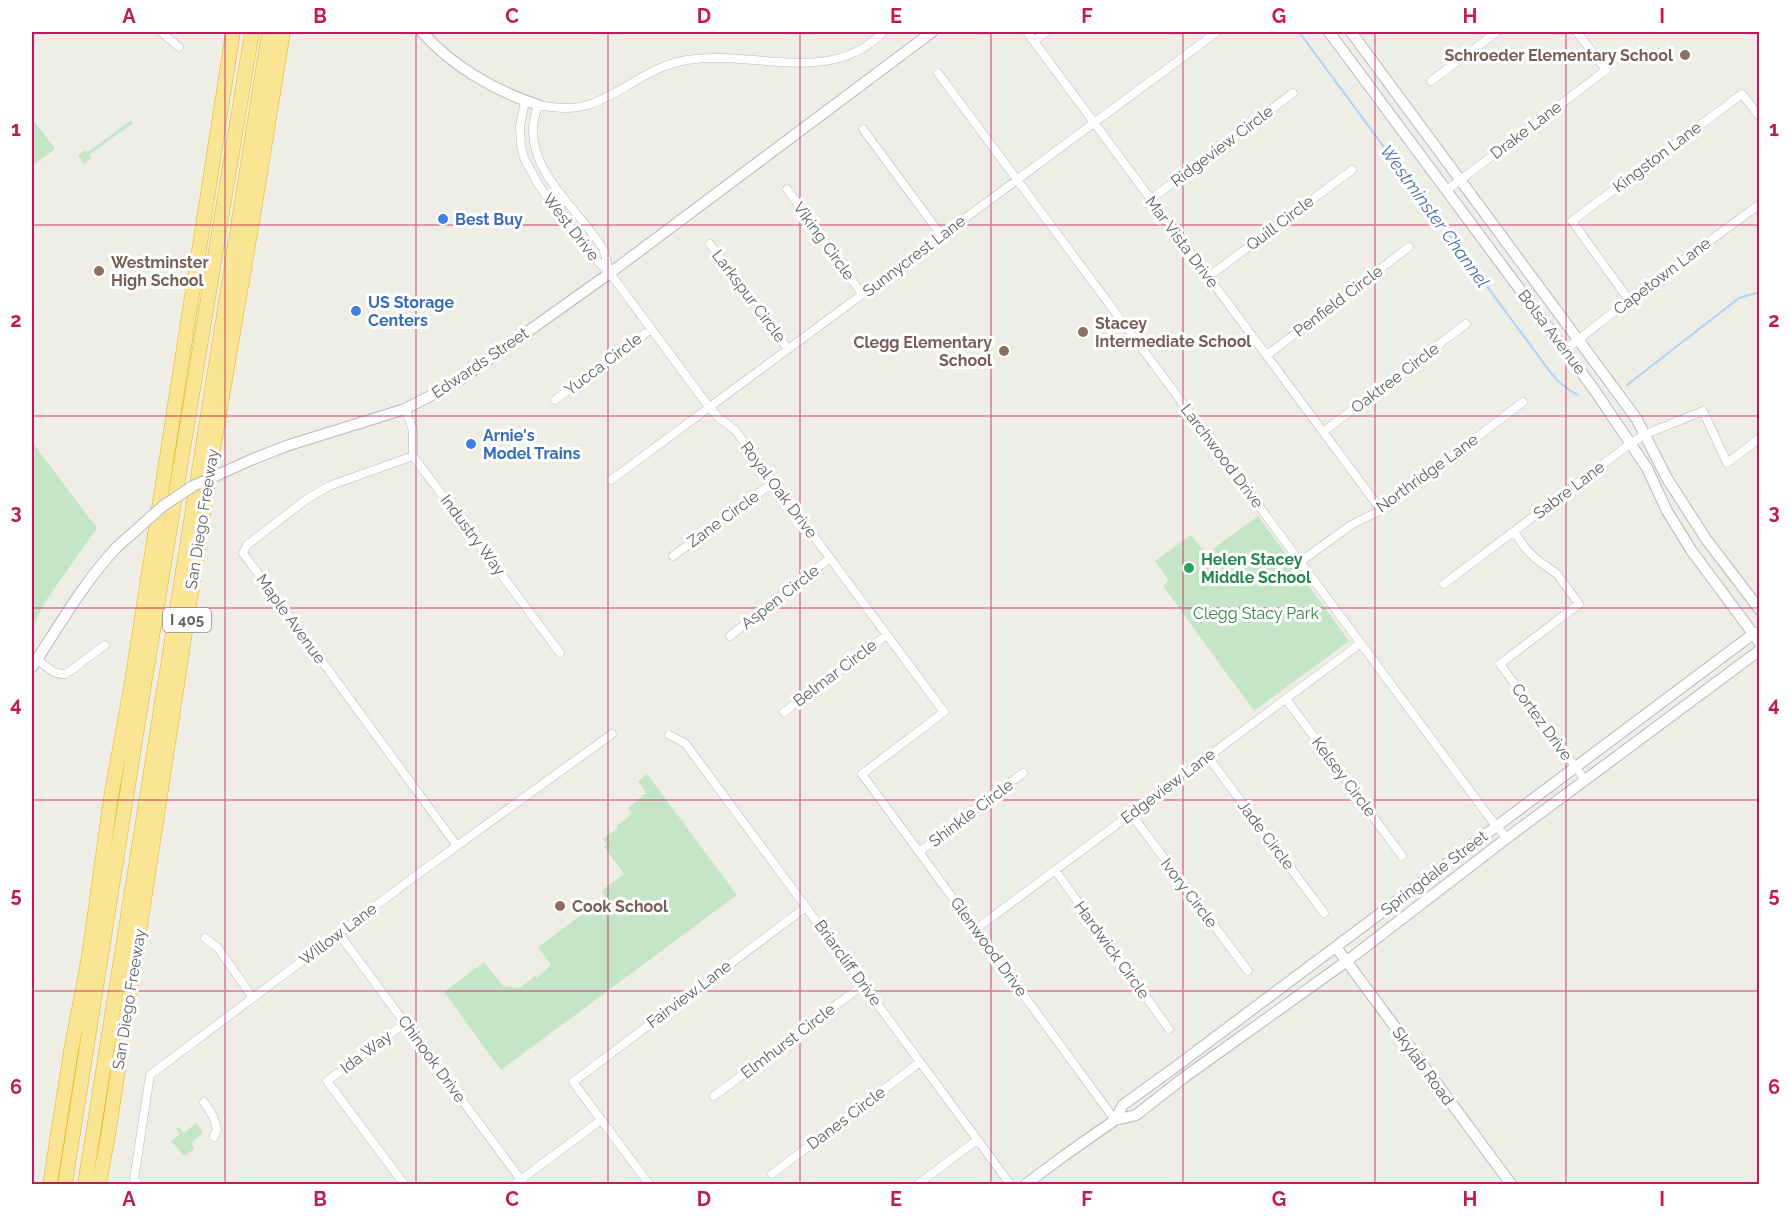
<svg xmlns="http://www.w3.org/2000/svg" width="1791" height="1216" viewBox="0 0 1791 1216" font-family="Raleway,sans-serif">
  <style>
    .green { fill: #c4e6c6 }
    .lines { fill: none; stroke-linecap: round; stroke-linejoin: round }
    .stream { stroke: #aad3fc; stroke-width: 2 }
    .street-casing { stroke: #b6b8bc; stroke-width: 9 }
    .secondary-casing { stroke: #b5b8bd; stroke-width: 12 }
    .highway-casing { stroke: #edb309; stroke-width: 15 }
    .street { stroke: #fff; stroke-width: 8 }
    .secondary { stroke: #fff; stroke-width: 10 }
    .highway { stroke: #f9e594; stroke-width: 14 }
    .secondary-bridge-casing { stroke: #b5b8bd; stroke-width: 12; stroke-linecap: butt }
    .secondary-bridge { stroke: #fff; stroke-width: 10 }
    .grid { fill: none; stroke: #c2185b; stroke-width: 1.5; stroke-opacity: 0.55 }
    .education-dot { fill: #8d6e63; stroke: #fff; stroke-width: 2 }
    .shop-dot { fill: #3f7fe0; stroke: #fff; stroke-width: 2 }
    .leisure-dot { fill: #2e9e5b; stroke: #fff; stroke-width: 2 }
    .labels { text-anchor: middle; dominant-baseline: central; stroke-width: 6; stroke-linejoin: round; paint-order: stroke }
    .shield { fill: #fff; stroke: #8e9094; stroke-width: 1.5 }
    .shield-label { font-size: 15px; font-weight: bold; fill: #5e6166 }
    .education-label { font-size: 16px; font-weight: bold; fill: #785e54; stroke: #fff; text-anchor: start }
    .street-label { font-size: 16px; fill: #5e6166; stroke: #fff }
    .shop-label { font-size: 16px; font-weight: bold; fill: #366cbe; stroke: #fff; text-anchor: start }
    .leisure-label { font-size: 16px; font-weight: bold; fill: #27864d; stroke: #fff; text-anchor: start }
    .park-label { font-size: 16px; fill: #388340; stroke: #fff }
    .water-label { font-size: 18px; font-style: italic; fill: #4673ae; stroke: #fff }
    .neatline { fill: none; stroke: #c2185b; stroke-width: 2 }
    .grid-label { font-size: 20px; text-anchor: middle; font-weight: bold; fill: #c2185b }
  </style>
  <rect width="100%" height="100%" fill="#efeee6"/>
  <path class="green" d="M32,118l23,31 -23,17z
    M131,120l2,3 -44,32 2,3 -7,6 -6,-9 7,-5 3,2z
    M32,442l65,86 -52,74 -13,27z
    M1258,516l91,125 -95,70 -91,-125 6,-5 -14,-20 36,-26 15,19z
    M647,774l90,121 -236,175 -57,-78 40,-30 19,24 16,2 16,-12 2,2 14,-13 -13,-18 68,-50 -5,-6 23,-17 -20,-27 3,-3 -4,-5 15,-11 -1,-2 15,-12 -4,-6 18,-15 -8,-12z
    M196,1123l7,10 -11,9 2,7 -10,7 -13,-15 9,-7 -4,-5 3,-2 5,6z"/>
  <g class="lines">
    <path class="stream" d="M1299,32l252,341c8,10 15,16 27,22
      M1627,385l112,-87 21,-6"/>
    <g class="street-casing">
      <path id="street" d="M161,32l18,15
        M1027,32l354,478
        M1034,41l12,-9
        M938,73l558,753 11,12
        M1431,81l66,-49
        M525,101l-5,25 1,19 3,13 14,26 45,63 27,26 99,134 10,11 16,12 209,282 -82,62 253,346
        M863,129l78,106
        M787,189l75,105
        M1447,190l159,-120 -29,-38
        M1151,199l142,-106
        M710,244l78,105
        M609,271c-2,-7 -3,-16 -6,-22 -22,-37 -72,-74 -70,-121 0,-7 3,-15 5,-23 16,3 34,5 50,0 34,-11 61,-39 99,-45 65,-11 144,27 196,-28
        M1208,277l144,-107
        M1629,300l-57,-79 170,-127 18,23
        M1565,350l64,-50 131,-96
        M1267,355l142,-108
        M555,400l96,-71
        M405,409l8,21v26l147,197
        M1323,432l143,-108
        M413,456l-84,30 -22,13 -60,46 -4,8 214,293
        M611,480l606,-448
        M1514,532l12,17 10,10 21,15 22,30 -79,60 85,116
        M673,556l101,-74
        M1300,562l51,-37 30,-15 142,-108
        M1444,584l187,-141 15,-9 57,-23 24,52 33,-25
        M730,636l100,-78
        M37,659c9,7 18,17 29,15l39,-29
        M1286,699l116,157
        M784,712l103,-77
        M669,735l16,8 325,441
        M1208,757l116,156
        M1131,814l117,157
        M919,852l104,-79
        M1055,870l114,159
        M976,929l385,-286
        M339,934l185,250
        M205,938l13,10 35,50
        M714,1096l149,-111
        M204,1102l9,14 4,13 -3,8
        M772,1174l148,-112
        M138,1184l-4,-5 16,-104 268,-201 194,-140
        M404,1184l-77,-103 78,-58
        M515,1184l86,-64
        M649,1184l-76,-102 233,-175
        M918,1184l59,-44"/>
    </g>
    <g class="secondary-casing">
      <path id="secondary" d="M422,32c30,34 73,59 116,73
        M1329,32l264,356 54,80 20,43 24,39 69,93
        M1351,32l285,386 32,62 38,59 54,71
        M253,459l33,-13 119,-37 52,-27 153,-109 322,-241
        M32,667c27,-41 51,-84 85,-120
        M1336,947l175,237
        M1115,1120l8,-15 51,-37 579,-434 7,-2
        M1026,1184l39,-29 50,-35 21,-5 50,-39 161,-115 160,-123 253,-188"/>
    </g>
    <g class="highway-casing">
      <path id="highway" d="M50,1184l21,-133 18,-95 22,-159 21,-116 101,-649
        M65,1184l76,-480 111,-672
        M85,1184l184,-1152
        M99,1184l9,-48 105,-686 41,-239 29,-179"/>
    </g>
    <use href="#street" class="street"/>
    <use href="#secondary" class="secondary"/>
    <use href="#highway" class="highway"/>
    <g class="secondary-bridge-casing">
      <path id="secondary-bridge" d="M117,547l46,-41 30,-20 60,-27"/>
    </g>
    <use href="#secondary-bridge" class="secondary-bridge"/>
  </g>
  <path class="grid" d="M225,32v1152M416,32v1152M608,32v1152M800,32v1152M991,32v1152M1183,32v1152M1375,32v1152M1566,32v1152M32,225h1728M32,416h1728M32,608h1728M32,800h1728M32,991h1728"/>
  <g class="education-dot">
    <circle cx="1685" cy="55" r="6"/>
    <circle cx="99" cy="271" r="6"/>
    <circle cx="1083" cy="332" r="6"/>
    <circle cx="1004" cy="351" r="6"/>
    <circle cx="560" cy="906" r="6"/>
  </g>
  <g class="shop-dot">
    <circle cx="443" cy="219" r="6"/>
    <circle cx="356" cy="311" r="6"/>
    <circle cx="471" cy="444" r="6"/>
  </g>
  <circle class="leisure-dot" cx="1189" cy="568" r="6"/>
  <g class="labels">
    <rect class="shield" x="163" y="608" width="48" height="24" rx="4.5"/>
    <g class="shield-label">
      <text x="187" y="620">I 405</text>
    </g>
    <g class="education-label">
      <text x="1673" y="55" text-anchor="end">Schroeder Elementary School</text>
      <text x="111" y="262">Westminster<tspan x="111" dy="18">High School</tspan></text>
      <text x="1095" y="323">Stacey<tspan x="1095" dy="18">Intermediate School</tspan></text>
      <text x="992" y="342" text-anchor="end">Clegg Elementary<tspan x="992" dy="18">School</tspan></text>
      <text x="572" y="906">Cook School</text>
    </g>
    <g class="street-label">
      <text transform="translate(1526 130) rotate(-37)">Drake Lane</text>
      <text transform="translate(1222 146) rotate(-37)">Ridgeview Circle</text>
      <text transform="translate(1657 157) rotate(-37)">Kingston Lane</text>
      <text transform="translate(1280 223) rotate(-37)">Quill Circle</text>
      <text transform="translate(571 227) rotate(52)">West Drive</text>
      <text transform="translate(824 241) rotate(54)">Viking Circle</text>
      <text transform="translate(1182 242) rotate(53)">Mar Vista Drive</text>
      <text transform="translate(914 256) rotate(-37)">Sunnycrest Lane</text>
      <text transform="translate(1662 276) rotate(-37)">Capetown Lane</text>
      <text transform="translate(749 296) rotate(53)">Larkspur Circle</text>
      <text transform="translate(1338 301) rotate(-37)">Penfield Circle</text>
      <text transform="translate(1552 332) rotate(53)">Bolsa Avenue</text>
      <text transform="translate(480 363) rotate(-34)">Edwards Street</text>
      <text transform="translate(603 364) rotate(-37)">Yucca Circle</text>
      <text transform="translate(1395 378) rotate(-37)">Oaktree Circle</text>
      <text transform="translate(1222 456) rotate(53)">Larchwood Drive</text>
      <text transform="translate(1427 473) rotate(-36)">Northridge Lane</text>
      <text transform="translate(779 490) rotate(53)">Royal Oak Drive</text>
      <text transform="translate(1569 490) rotate(-37)">Sabre Lane</text>
      <text transform="translate(202 519) rotate(-81)">San Diego Freeway</text>
      <text transform="translate(723 519) rotate(-36)">Zane Circle</text>
      <text transform="translate(473 535) rotate(53)">Industry Way</text>
      <text transform="translate(780 597) rotate(-38)">Aspen Circle</text>
      <text transform="translate(291 619) rotate(54)">Maple Avenue</text>
      <text transform="translate(835 673) rotate(-37)">Belmar Circle</text>
      <text transform="translate(1542 722) rotate(54)">Cortez Drive</text>
      <text transform="translate(1344 777) rotate(53)">Kelsey Circle</text>
      <text transform="translate(1168 786) rotate(-37)">Edgeview Lane</text>
      <text transform="translate(971 813) rotate(-37)">Shinkle Circle</text>
      <text transform="translate(1266 835) rotate(53)">Jade Circle</text>
      <text transform="translate(1434 873) rotate(-37)">Springdale Street</text>
      <text transform="translate(1189 893) rotate(53)">Ivory Circle</text>
      <text transform="translate(338 934) rotate(-37)">Willow Lane</text>
      <text transform="translate(989 947) rotate(54)">Glenwood Drive</text>
      <text transform="translate(1112 950) rotate(54)">Hardwick Circle</text>
      <text transform="translate(848 963) rotate(54)">Briarcliff Drive</text>
      <text transform="translate(689 994) rotate(-37)">Fairview Lane</text>
      <text transform="translate(129 999) rotate(-81)">San Diego Freeway</text>
      <text transform="translate(788 1041) rotate(-37)">Elmhurst Circle</text>
      <text transform="translate(366 1052) rotate(-37)">Ida Way</text>
      <text transform="translate(432 1059) rotate(54)">Chinook Drive</text>
      <text transform="translate(1423 1066) rotate(54)">Skylab Road</text>
      <text transform="translate(846 1118) rotate(-37)">Danes Circle</text>
    </g>
    <g class="shop-label">
      <text x="455" y="219">Best Buy</text>
      <text x="368" y="302">US Storage<tspan x="368" dy="18">Centers</tspan></text>
      <text x="483" y="435">Arnie's<tspan x="483" dy="18">Model Trains</tspan></text>
    </g>
    <g class="leisure-label">
      <text x="1201" y="559">Helen Stacey<tspan x="1201" dy="18">Middle School</tspan></text>
    </g>
    <g class="park-label">
      <text x="1256" y="613">Clegg Stacy Park</text>
    </g>
    <g class="water-label">
      <text transform="translate(1435 216) rotate(54)">Westminster Channel</text>
    </g>
  </g>
  <rect width="1791" height="1216" fill="none" stroke="#ffffff" stroke-width="66"/>
  <rect x="33" y="33" width="1725" height="1150" class="neatline"/>
  <g class="grid-label">
    <text x="129" y="23">A</text>
    <text x="320" y="23">B</text>
    <text x="512" y="23">C</text>
    <text x="704" y="23">D</text>
    <text x="896" y="23">E</text>
    <text x="1087" y="23">F</text>
    <text x="1279" y="23">G</text>
    <text x="1470" y="23">H</text>
    <text x="1662" y="23">I</text>
    <text x="16" y="136">1</text>
    <text x="1774" y="136">1</text>
    <text x="16" y="327">2</text>
    <text x="1774" y="327">2</text>
    <text x="16" y="519">3</text>
    <text x="1774" y="519">3</text>
    <text x="16" y="711">4</text>
    <text x="1774" y="711">4</text>
    <text x="16" y="902">5</text>
    <text x="1774" y="902">5</text>
    <text x="16" y="1094">6</text>
    <text x="1774" y="1094">6</text>
    <text x="129" y="1206">A</text>
    <text x="320" y="1206">B</text>
    <text x="512" y="1206">C</text>
    <text x="704" y="1206">D</text>
    <text x="896" y="1206">E</text>
    <text x="1087" y="1206">F</text>
    <text x="1279" y="1206">G</text>
    <text x="1470" y="1206">H</text>
    <text x="1662" y="1206">I</text>
  </g>
</svg>
